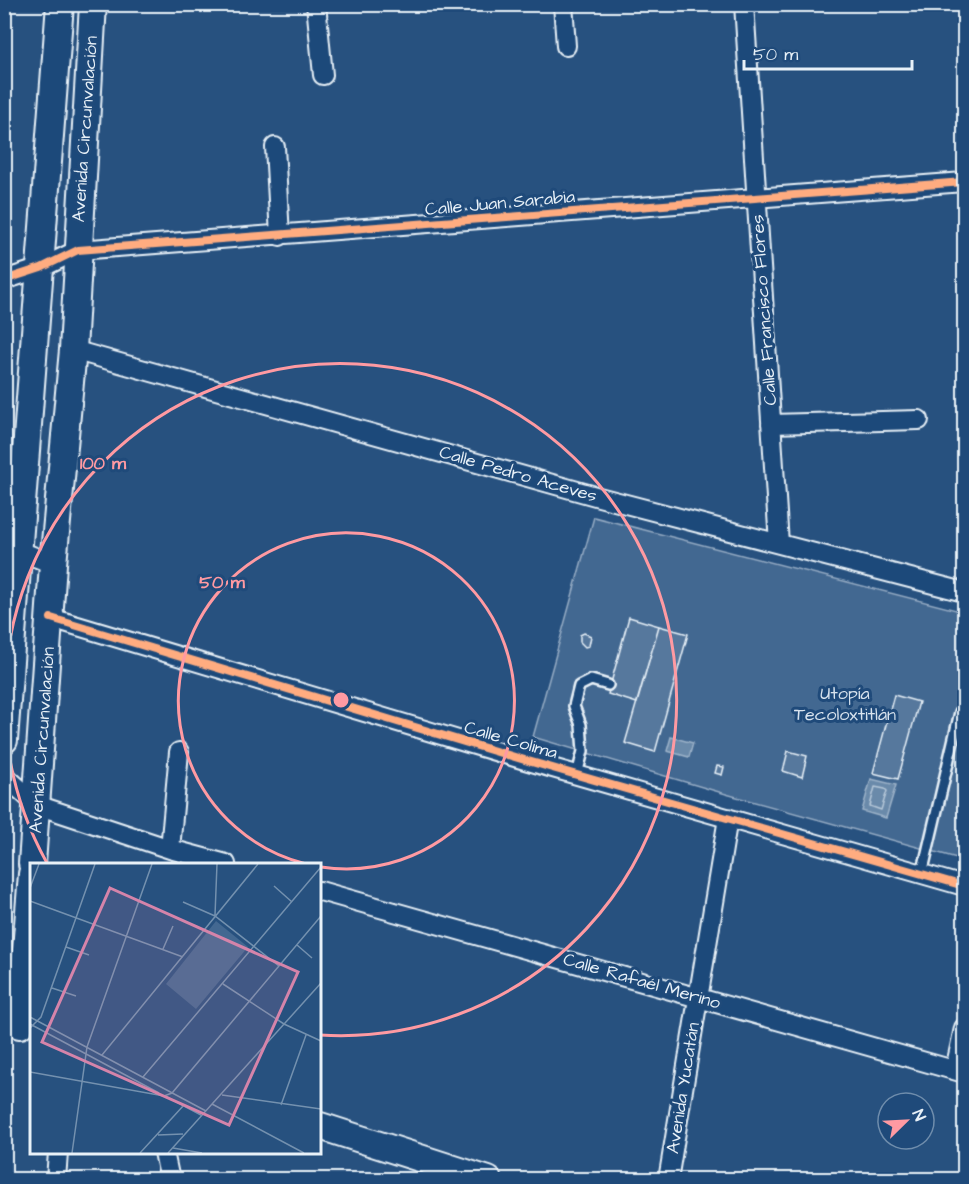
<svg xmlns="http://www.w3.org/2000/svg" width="969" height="1184" viewBox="0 0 969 1184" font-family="'Architects Daughter',sans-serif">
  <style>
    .green { fill: #436891; stroke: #96acc4; stroke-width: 1.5 }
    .water { fill: #6b8aaa; stroke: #9db3c9; stroke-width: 1.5 }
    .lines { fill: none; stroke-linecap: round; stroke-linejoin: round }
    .shore { stroke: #b6c8d9; stroke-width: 1.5 }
    .building { fill: #57789d; stroke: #e8f1f8; stroke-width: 1.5 }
    .lane-casing { stroke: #e8f1f8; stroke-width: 14 }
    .street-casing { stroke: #e8f1f8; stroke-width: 22 }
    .secondary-casing { stroke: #e8f1f8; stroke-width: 30 }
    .lane { stroke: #1f4a7a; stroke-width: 9 }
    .street { stroke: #1f4a7a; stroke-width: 18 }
    .secondary { stroke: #1f4a7a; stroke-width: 26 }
    .cycleway-casing { stroke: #1f4a7a; stroke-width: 11 }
    .cycleway { stroke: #ffac80; stroke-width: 8 }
    .ring { fill: none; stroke: #ff9aa2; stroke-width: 3 }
    .labels { text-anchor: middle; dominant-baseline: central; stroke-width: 6; stroke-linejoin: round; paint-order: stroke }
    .street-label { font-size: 18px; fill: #e8f1f8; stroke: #1f4a7a }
    .park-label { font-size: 18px; fill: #d8e3ee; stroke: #1f4a7a }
    .inset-road { fill: none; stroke: #7491af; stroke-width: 1.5 }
    .view { fill: #d584aa; fill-opacity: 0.15; stroke: #d584aa; stroke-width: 3 }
    .inset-edge { fill: none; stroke: #e8f1f8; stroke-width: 3 }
    .centre { fill: #ff9aa2; stroke: #1f4a7a; stroke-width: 3 }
    .ring-label { font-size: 18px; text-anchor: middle; font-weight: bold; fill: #ff9aa2; stroke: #1f4a7a; stroke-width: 6; stroke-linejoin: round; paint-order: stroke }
  </style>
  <rect width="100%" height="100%" fill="#27517f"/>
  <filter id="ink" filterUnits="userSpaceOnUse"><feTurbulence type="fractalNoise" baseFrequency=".0167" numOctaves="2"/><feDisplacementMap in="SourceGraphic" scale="12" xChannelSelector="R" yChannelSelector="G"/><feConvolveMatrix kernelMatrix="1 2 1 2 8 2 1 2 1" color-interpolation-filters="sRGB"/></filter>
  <g filter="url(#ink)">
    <path class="green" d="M594,517l370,95v248l-238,-66 -193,-57z"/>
    <path class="water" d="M671,737l22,6 -4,14 -22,-6z
      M871,779l25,6 -10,33 -24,-7z"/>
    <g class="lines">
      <path class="shore" d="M875,787l10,2 2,2 -6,19 -11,-4z"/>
    </g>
    <path class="building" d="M629,617l30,9 -22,77 -29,-9z
      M659,626l29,8 -33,118 -30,-9z
      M584,633l7,3 -2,10 -4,1 -5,-5v-7z
      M894,695l25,7 -21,77 -25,-6z
      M788,751l19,5 -5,21 -19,-6z
      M717,766l7,1 -2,8 -7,-2z"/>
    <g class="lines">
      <g class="lane-casing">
        <path id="lane" d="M577,775l6,-24 -2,-26 -7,-19 5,-20 12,-6 17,5
          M922,874l38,-162"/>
      </g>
      <g class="street-casing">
        <path id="street" d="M316,4l7,71
          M563,4l3,42
          M744,4l35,540
          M275,147l5,89
          M4,280l37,-12 37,-18 886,-68
          M73,350l526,147 365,95
          M771,424l148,-4
          M4,540l13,10 36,14
          M51,618l477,143 436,125
          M4,775l33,30 133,44 56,15
          M170,849l9,-97
          M320,891l644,182
          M955,1070l9,-42
          M164,1152l6,28
          M56,1180l2,-28
          M668,1180l60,-362"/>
      </g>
      <g class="secondary-casing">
        <path id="secondary" d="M4,740l56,-736
          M32,864l21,-300 20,-214 20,-346
          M20,1025l12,-151
          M320,1126l168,54"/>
      </g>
      <use href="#lane" class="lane"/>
      <use href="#street" class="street"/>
      <use href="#secondary" class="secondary"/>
      <g class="cycleway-casing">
        <path id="cycleway" d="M4,280l37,-12 37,-18 886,-68
          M51,618l477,143 436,125"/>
      </g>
      <use href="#cycleway" class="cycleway"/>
    </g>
  </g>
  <g class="ring">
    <path d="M306 864A168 168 0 1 1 321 867"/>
    <path d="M47 863A336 336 0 1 1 320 1035"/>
  </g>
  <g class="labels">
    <g class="street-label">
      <text transform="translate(85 129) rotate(-86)">Avenida Circunvalación</text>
      <text transform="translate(500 203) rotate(-5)">Calle Juan Sarabia</text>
      <text transform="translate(764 310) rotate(-94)">Calle Francisco Flores</text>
      <text transform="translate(518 474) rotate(16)">Calle Pedro Aceves</text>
      <text transform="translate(42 740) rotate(-86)">Avenida Circunvalación</text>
      <text transform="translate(511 740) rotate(16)">Calle Colima</text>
      <text transform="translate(642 981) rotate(16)">Calle Rafaél Merino</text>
      <text transform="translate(683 1088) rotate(-81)">Avenida Yucatán</text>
    </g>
    <g class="park-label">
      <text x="845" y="693">Utopía<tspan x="845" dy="21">Tecoloxtitlán</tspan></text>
    </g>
  </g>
  <g transform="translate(30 863)">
    <rect width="291" height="291" fill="#27517f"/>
    <path d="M186,58l32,26 -52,62 -30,-25z" fill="#436891"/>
    <path class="inset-road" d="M244,23l18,16M0,25l9,-24M0,38l153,56M153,39l32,14 64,50M185,52l2,-51M267,82l15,13M36,84l23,8M133,86l10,-23M193,121l61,40 37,17M22,125l24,8M0,154l176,94M0,161l129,69M0,165l11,-11 54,-153M72,192l156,-191M0,209l134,24 8,-3 149,-177M113,214l178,-210M192,232l99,14M135,233l36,19M182,241l92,49M251,242l25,-70M128,272l25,-1M143,285l29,5M42,290l15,-106 65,-183M110,290l44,-48M138,290l153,-170"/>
    <path class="view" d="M80,25l188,84 -69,153 -187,-83z"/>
    <rect width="291" height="291" class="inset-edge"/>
  </g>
  <circle cx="341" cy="700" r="9" class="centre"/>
  <g class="ring-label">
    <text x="103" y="469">100 m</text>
    <text x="222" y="588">50 m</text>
  </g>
  <rect width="969" height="1184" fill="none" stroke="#1f4a7a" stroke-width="24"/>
  <rect x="12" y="12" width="945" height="1160" fill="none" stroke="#e8f1f8" stroke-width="2" filter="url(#ink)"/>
  <g transform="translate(906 1121) rotate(66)"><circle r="28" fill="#1f4a7a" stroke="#6f8dac" stroke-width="1.5"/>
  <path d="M0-4.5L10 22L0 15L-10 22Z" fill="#ff9aa2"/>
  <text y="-9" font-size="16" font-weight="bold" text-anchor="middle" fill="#e8f1f8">N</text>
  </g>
  <path d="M744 60v9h168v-9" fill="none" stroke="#e8f1f8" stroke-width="3"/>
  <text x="753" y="60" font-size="18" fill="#e8f1f8" stroke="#1f4a7a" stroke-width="4.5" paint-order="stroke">50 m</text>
</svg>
